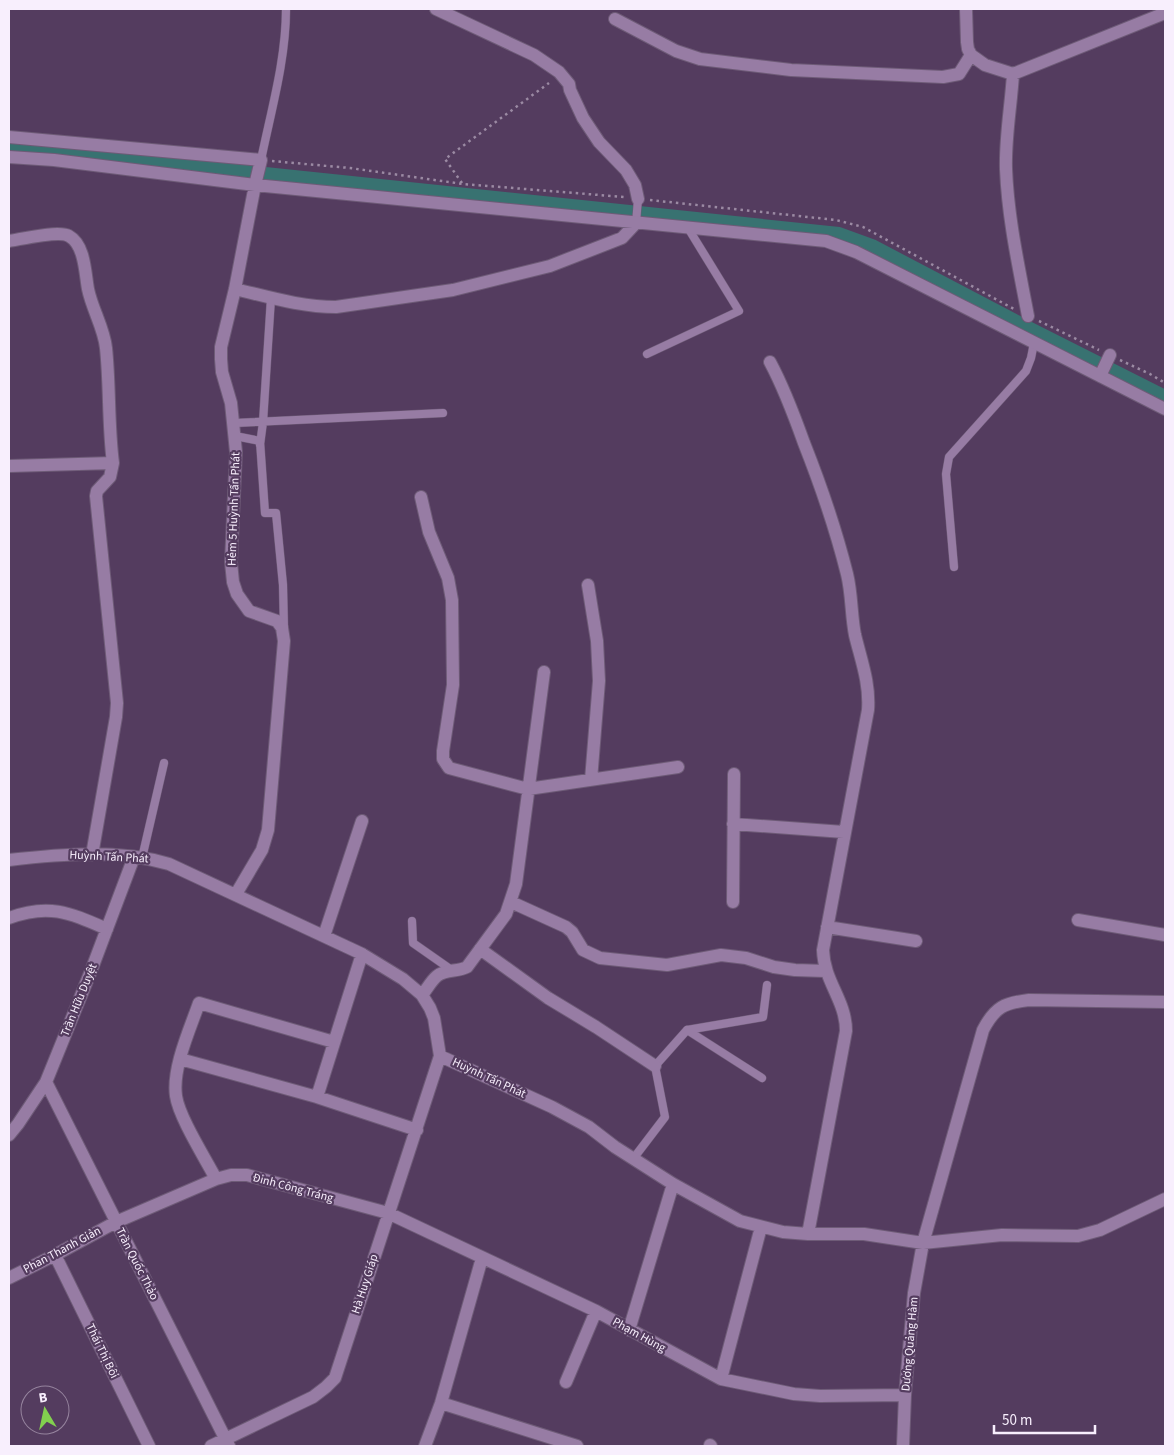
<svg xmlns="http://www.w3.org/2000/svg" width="1174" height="1455" viewBox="0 0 1174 1455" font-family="'Source Sans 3',sans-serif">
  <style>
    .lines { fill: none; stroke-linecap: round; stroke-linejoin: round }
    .canal { stroke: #387271; stroke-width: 14 }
    .lane-casing { stroke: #6e5b77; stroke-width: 9 }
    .street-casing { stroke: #6e5b77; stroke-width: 14 }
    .path { stroke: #9b8aa3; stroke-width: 2.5; stroke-dasharray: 2.5 4; stroke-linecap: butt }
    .lane { stroke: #977ca4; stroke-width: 8 }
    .street { stroke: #977ca4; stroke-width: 12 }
    .labels { text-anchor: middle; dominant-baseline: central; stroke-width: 4.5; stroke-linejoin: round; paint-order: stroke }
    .street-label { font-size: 12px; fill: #f8effd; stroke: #543c5f }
  </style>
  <rect width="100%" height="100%" fill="#543c5f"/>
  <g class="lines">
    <path class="canal" d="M9,147l830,87 33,12 160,84 133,67"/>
    <g class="lane-casing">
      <path id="lane" d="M261,160c10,-49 25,-100 25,-151
        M636,223l2,-24
        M647,354l92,-43 -51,-83
        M235,423l208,-10
        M235,436l25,5 5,72h11l7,72 1,44
        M260,445l3,-23 8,-124
        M954,567l-8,-93 3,-17 77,-86 5,-13 3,-15
        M142,858l22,-95
        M412,921l1,22 40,28
        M687,1030l76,-13 4,-32
        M633,1159l32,-42 -10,-51 32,-36 75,48"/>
    </g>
    <g class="street-casing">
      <path id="street" d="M436,9l98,46 25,17 10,12 1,6 13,28 16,24 27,28 9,15 3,14
        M966,9l1,33 1,7 3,6 14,10 28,9 152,-61
        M615,19l61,32 24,8 91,11 152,7 16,-3 12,-19
        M1013,74c-2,32 -8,64 -7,95 2,50 13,99 22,147
        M9,137l252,23 -6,25 -20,104 -14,58v12l1,13 9,31 5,49 -5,110 2,20 4,12 12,17 28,10 5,7 2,13 -16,189 -6,20 -26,44
        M9,157l45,3 201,25 571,56 30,11 309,157
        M9,241c13,-2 50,-11 60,-5 16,9 16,37 19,53 4,20 16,39 18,59 4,38 2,77 7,115l-3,14 -13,14 -1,5 21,207 -1,14 -24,138
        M235,289c34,8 66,18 101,18l117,-17 97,-24 72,-28 14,-15
        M770,362c14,26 24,53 34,81 17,43 32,87 43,131 5,20 4,41 8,61 6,25 15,48 13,75l-45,240c1,32 23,50 23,81l-38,203
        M1100,376l10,-21
        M9,466l104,-3
        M421,497l8,35 19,46 4,22 1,85 -10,66v8l6,9 79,21 150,-22
        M588,585l9,56 2,40 -8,99
        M733,824l111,8
        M9,860c52,-6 109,-11 160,4l193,90 41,25 19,16 8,13 4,10 6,38 -105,322 -9,9 -13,10 -102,49
        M511,902l55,25 6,5 11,18 17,8 67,7 54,-10 25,3 28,9 21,3 30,1
        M733,902l1,-128
        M9,918c40,-15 61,-5 98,11
        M1078,920l87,15
        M827,927l89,14
        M324,936l38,-115
        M480,949l68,49 48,29 59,39
        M422,995c5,-6 9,-14 15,-19 8,-7 21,-4 30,-9l39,-53 10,-30 28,-212
        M440,1056l112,51 37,20 26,20 58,37 67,37 43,11 25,2h56l59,9 79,-8 76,1 22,-6 65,-31
        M180,1059l137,38 100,33
        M46,1082l183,364
        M317,1097l45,-143
        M9,1135l9,-11 28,-42 45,-111 43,-114
        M216,1179c-11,-21 -37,-62 -40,-83 -4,-28 14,-67 23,-93l135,39
        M55,1255l94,191
        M9,1278l46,-23 61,-33 100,-43 15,-4h16l141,38 208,98 125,68 73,15 26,2 85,-1
        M629,1330l44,-146
        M721,1379l40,-152
        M566,1382l30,-71
        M441,1403l136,43
        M710,1445l1,1
        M425,1446l16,-43 41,-145
        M903,1446l2,-51 9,-102 9,-50 60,-213c12,-23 21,-27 46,-30l136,2"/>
    </g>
    <path class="path" d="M272,161l78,7 113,16 161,13
      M462,183l-17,-24 104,-76
      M650,200l186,20 27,7 151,82
      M1039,321l60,29
      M1120,360l30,14 15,9"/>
    <use href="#lane" class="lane"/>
    <use href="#street" class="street"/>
  </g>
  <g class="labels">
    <g class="street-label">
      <text transform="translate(234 509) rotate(-88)">Hẻm 5 Huỳnh Tấn Phát</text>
      <text transform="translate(109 857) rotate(3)">Huỳnh Tấn Phát</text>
      <text transform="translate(79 1000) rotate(-68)">Trần Hữu Duyệt</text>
      <text transform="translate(489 1078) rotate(25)">Huỳnh Tấn Phát</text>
      <text transform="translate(293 1188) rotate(15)">Đinh Công Tráng</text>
      <text transform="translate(62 1250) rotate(-28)">Phan Thanh Giản</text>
      <text transform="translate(137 1264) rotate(63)">Trần Quốc Thảo</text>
      <text transform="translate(365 1284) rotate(-72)">Hà Huy Giáp</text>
      <text transform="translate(639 1335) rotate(29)">Phạm Hùng</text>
      <text transform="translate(910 1344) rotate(-85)">Dương Quảng Hàm</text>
      <text transform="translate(102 1351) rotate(64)">Thái Thị Bôi</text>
    </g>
  </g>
  <rect width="1174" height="1455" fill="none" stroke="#f8effd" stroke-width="20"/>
  <g transform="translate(45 1410) rotate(351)"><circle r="24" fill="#543c5f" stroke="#96849e"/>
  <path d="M0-4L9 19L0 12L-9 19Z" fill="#82d04f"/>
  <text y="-8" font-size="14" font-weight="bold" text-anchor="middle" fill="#f8effd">B</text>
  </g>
  <path d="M994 1425v8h101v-8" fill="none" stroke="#f8effd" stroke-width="2.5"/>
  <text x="1002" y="1425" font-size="15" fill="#f8effd" stroke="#543c5f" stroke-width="4" paint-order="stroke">50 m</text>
</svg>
